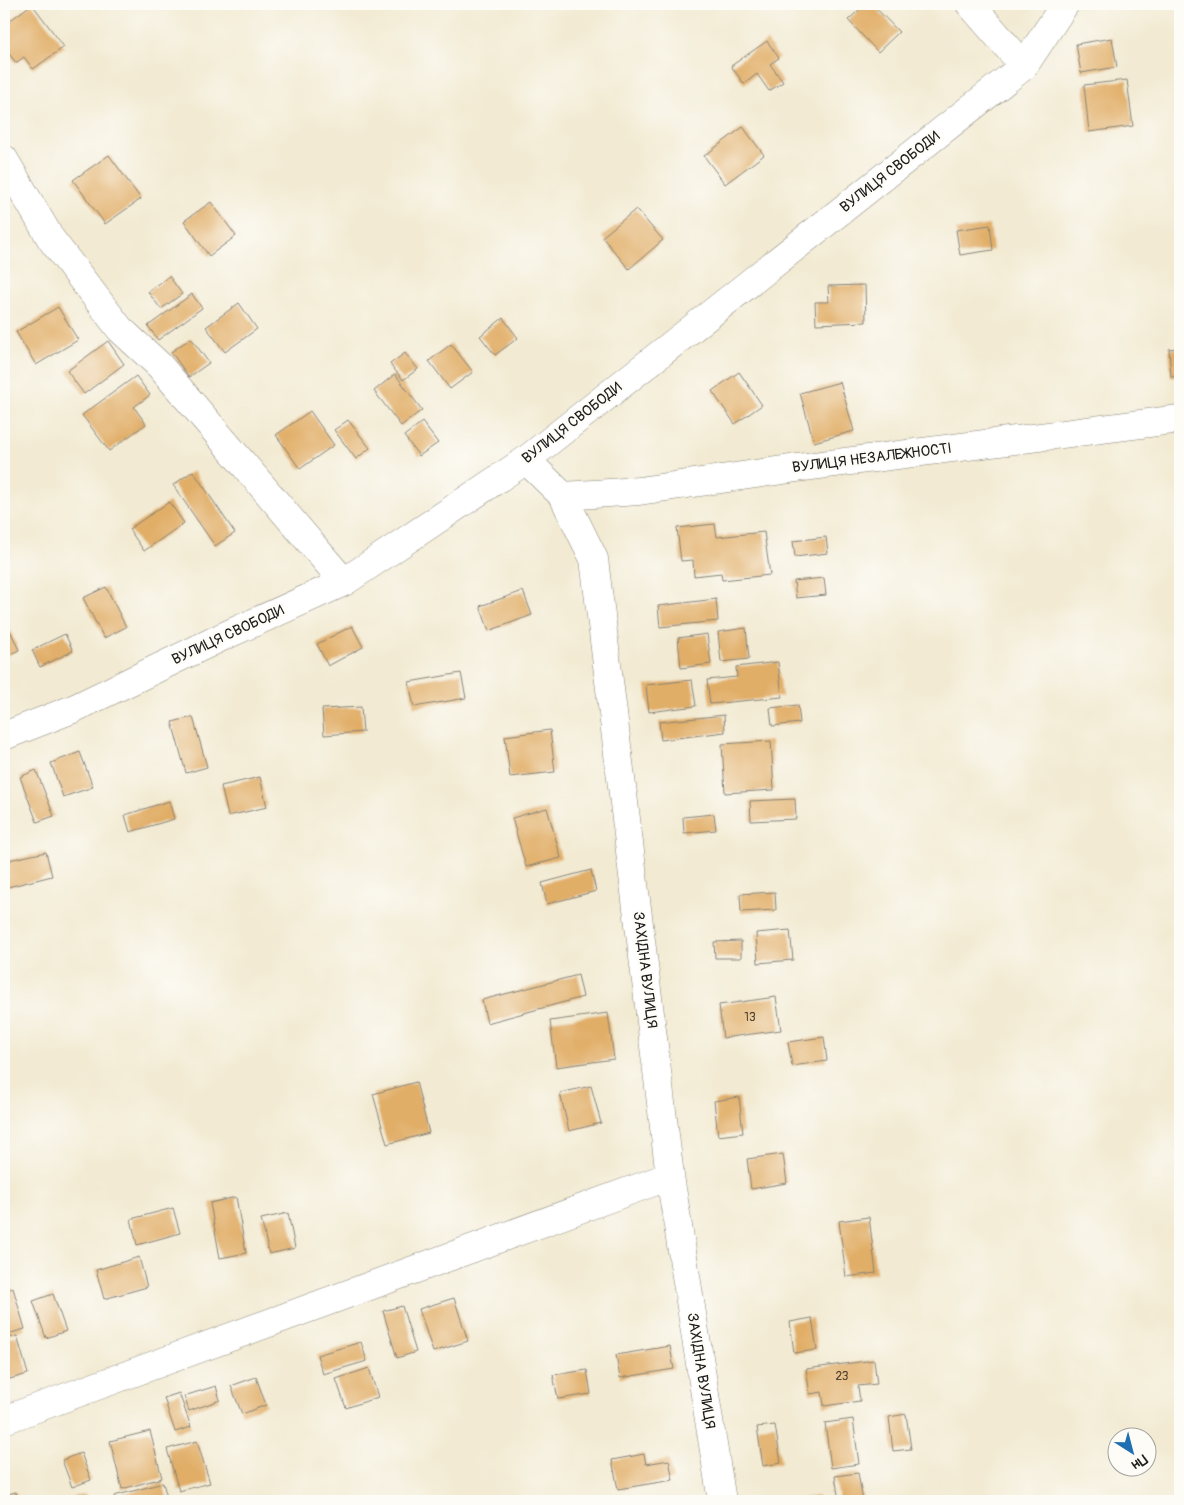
<svg xmlns="http://www.w3.org/2000/svg" width="1184" height="1505" viewBox="0 0 1184 1505" font-family="Pangolin,sans-serif">
  <style>
    .building { fill: #e1ae68 }
    .lines { fill: none; stroke-linecap: round; stroke-linejoin: round }
    .minor-casing { stroke: #878377; stroke-width: 29 }
    .minor { stroke: #fff; stroke-width: 28 }
    .labels { text-anchor: middle; dominant-baseline: central; stroke-width: 4.5; stroke-linejoin: round; paint-order: stroke }
    .number-label { font-size: 12px; fill: #4d402f }
    .street-label { font-size: 15px; fill: #1c1c1c; stroke: #fdfcf7 }
  </style>
  <rect width="100%" height="100%" fill="#fdfcf7"/>
  <filter id="ink" filterUnits="userSpaceOnUse"><feTurbulence type="fractalNoise" baseFrequency=".02" numOctaves="2"/><feDisplacementMap in="SourceGraphic" scale="10" xChannelSelector="R" yChannelSelector="G"/><feConvolveMatrix kernelMatrix="1 2 1 2 8 2 1 2 1" color-interpolation-filters="sRGB"/></filter>
  <filter id="wash" filterUnits="userSpaceOnUse"><feTurbulence type="fractalNoise" baseFrequency=".0096" numOctaves="4" result="noise"/><feDisplacementMap in="SourceGraphic" scale="20" xChannelSelector="R" yChannelSelector="G"/><feGaussianBlur stdDeviation="1.12" result="paint"/><feColorMatrix in="noise" values="0 0 0 0 0 0 0 0 0 0 0 0 0 0 0 0 0 1.4 0 .05"/><feComposite in="paint" operator="in"/></filter>
  <g filter="url(#wash)">
    <rect width="100%" height="100%" fill="#f2ead2"/>
    <g id="blocks">
      <path class="building" d="M32,4l32,43 -31,22 -9,-12 -8,6 -12,-16v-22z
        M866,4h6l27,28 -21,20 -30,-32z
        M1112,38l5,29 -36,6 -5,-29z
        M767,41l12,17 -9,6 13,18 -14,9 -12,-17 -13,10 -13,-18z
        M1127,80l6,46 -44,6 -5,-47z
        M743,127l21,28 -39,29 -21,-28z
        M109,155l32,44 -36,25 -32,-44z
        M211,202l25,34 -27,20 -25,-35z
        M636,209l27,31 -34,29 -27,-32z
        M990,225l3,25 -33,5 -4,-25z
        M169,276l13,18 -21,15 -13,-17z
        M865,285l1,37 -50,2 -1,-22h14l-1,-16z
        M192,294l10,14 -44,32 -10,-14z
        M239,303l18,26 -32,23 -19,-25z
        M58,307l20,33 -42,25 -20,-33z
        M503,318l15,20 -23,17 -15,-19z
        M191,338l18,25 -20,14 -18,-25z
        M108,341l16,23 -40,30 -17,-23z
        M451,344l22,28 -23,17 -21,-28z
        M1180,348v28l-9,1 -2,-28z
        M405,353l13,16 -15,11 -13,-16z
        M739,372l23,33 -27,19 -23,-33z
        M395,374l27,36 -21,16 -27,-35z
        M136,376l14,19 -16,12 12,17 -37,27 -27,-36z
        M840,382l14,49 -40,11 -14,-49z
        M310,411l24,34 -34,24 -24,-34z
        M348,420l22,28 -14,11 -22,-29z
        M422,422l16,21 -19,13 -15,-20z
        M193,471l42,62 -20,13 -42,-61z
        M169,502l15,21 -40,28 -15,-22z
        M715,524l2,13 47,-5 6,43 -48,5 -1,-7 -27,3 -1,-16 -12,1 -4,-33z
        M826,537l2,16 -33,4 -2,-16z
        M824,578l2,17 -30,3 -2,-17z
        M106,587l20,40 -22,11 -21,-40z
        M523,591l9,24 -43,16 -9,-25z
        M716,599l2,22 -58,6 -2,-21z
        M4,617l15,33 -15,7z
        M352,626l11,21 -35,19 -11,-22z
        M746,628l3,31 -28,3 -3,-30z
        M65,634l8,17 -33,16 -8,-17z
        M707,634l4,30 -30,4 -3,-30z
        M778,662l4,35 -72,7 -3,-24 30,-3 -1,-10z
        M461,673l5,25 -52,9 -5,-25z
        M692,680l4,26 -47,6 -3,-27z
        M798,705l2,18 -28,3 -2,-18z
        M361,707l2,25 -39,3 -2,-26z
        M724,715l1,17 -64,8 -2,-18z
        M193,717l14,50 -21,6 -14,-51z
        M550,730l5,42 -45,5 -5,-41z
        M771,741l3,49 -49,3 -3,-49z
        M80,752l13,35 -30,10 -12,-34z
        M36,770l18,46 -17,6 -17,-45z
        M260,777l7,30 -39,9 -7,-30z
        M795,799l1,20 -45,2 -1,-20z
        M169,801l5,18 -44,13 -5,-17z
        M547,808l14,50 -35,9 -14,-49z
        M714,814l2,16 -32,3 -1,-16z
        M46,852l6,24 -44,11 -4,-26z
        M591,870l5,21 -49,13 -5,-21z
        M775,892l1,18 -35,2 -1,-18z
        M790,930l3,30 -35,3 -2,-30z
        M741,941v17h-26l-1,-16z
        M578,975l5,22 -96,26 -5,-23z
        M776,997l5,33 -58,8 -4,-33z
        M608,1013l6,46 -58,8 -6,-46z
        M824,1037l3,24 -35,5 -4,-24z
        M416,1082l13,51 -42,11 -14,-50z
        M591,1086l10,37 -32,8 -9,-38z
        M739,1097l4,36 -25,3 -4,-35z
        M783,1154l4,29 -36,6 -4,-30z
        M236,1197l10,56 -26,5 -10,-55z
        M173,1208l7,25 -43,12 -6,-26z
        M288,1213l7,35 -26,6 -8,-35z
        M869,1217l7,56 -30,4 -7,-56z
        M139,1257l8,30 -43,12 -8,-29z
        M13,1288l12,41 -21,6v-44z
        M53,1294l13,37 -20,7 -13,-37z
        M454,1298l14,43 -35,11 -14,-43z
        M402,1306l14,46 -19,6 -14,-47z
        M812,1318l5,32 -23,3 -4,-31z
        M17,1336l11,38 -22,6 -2,-7v-34z
        M361,1342l6,19 -44,13 -6,-19z
        M670,1346l4,23 -54,9 -4,-23z
        M874,1360l3,24 -19,2 2,15 -36,5 -2,-14 -12,2 -4,-25z
        M369,1368l9,29 -32,11 -10,-29z
        M587,1370l4,24 -33,5 -5,-24z
        M256,1377l10,28 -24,9 -11,-28z
        M216,1386l4,14 -31,11 -5,-15z
        M179,1393l12,34 -16,5 -11,-34z
        M906,1414l5,35 -18,2 -4,-34z
        M853,1419l6,45 -28,4 -6,-45z
        M775,1425l6,38 -18,3 -6,-39z
        M150,1431l12,47 -40,11 -12,-48z
        M197,1441l13,42 -31,8 -12,-42z
        M81,1453l10,27 -19,7 -10,-27z
        M644,1454l2,10 23,-4 4,20 -55,9 -6,-29z
        M858,1473l5,28h-24l-4,-25z
        M163,1483l5,18h-53l-1,-5z
        M16,1492l2,9h-14v-6z
        M85,1494l2,7h-28z
        M819,1496v5h-32v-1z"/>
    </g>
  </g>
  <g filter="url(#ink)">
    <use href="#blocks" fill-opacity="0" stroke="#878377" stroke-width="1"/>
    <g class="lines">
      <g class="minor-casing">
        <path id="minor" d="M970,4l54,62
          M4,159l47,80 69,90 39,36 185,217
          M526,460l37,36 31,63 76,617 52,325
          M563,496l76,-5 158,-23 383,-49
          M4,736l69,-27 149,-72 122,-55 182,-122 498,-394 41,-62
          M4,1420l666,-244"/>
      </g>
      <use href="#minor" class="minor"/>
    </g>
  </g>
  <g class="labels">
    <g class="number-label">
      <text x="750" y="1017">13</text>
      <text x="842" y="1376">23</text>
    </g>
    <g class="street-label">
      <text transform="translate(890 172) rotate(-38)">ВУЛИЦЯ СВОБОДИ</text>
      <text transform="translate(572 423) rotate(-38)">ВУЛИЦЯ СВОБОДИ</text>
      <text transform="translate(872 458) rotate(-7)">ВУЛИЦЯ НЕЗАЛЕЖНОСТІ</text>
      <text transform="translate(228 635) rotate(-25)">ВУЛИЦЯ СВОБОДИ</text>
      <text transform="translate(645 970) rotate(83)">ЗАХІДНА ВУЛИЦЯ</text>
      <text transform="translate(701 1371) rotate(81)">ЗАХІДНА ВУЛИЦЯ</text>
    </g>
  </g>
  <rect width="1184" height="1505" fill="none" stroke="#fdfcf7" stroke-width="20"/>
  <g transform="translate(1132 1452) rotate(144)"><circle r="24" fill="#fdfcf7" stroke="#a3a29f"/>
  <path d="M0-4L9 19L0 12L-9 19Z" fill="#1f6fb2"/>
  <text y="-8" font-size="14" font-weight="bold" text-anchor="middle" fill="#1c1c1c">Пн</text>
  </g>
</svg>
